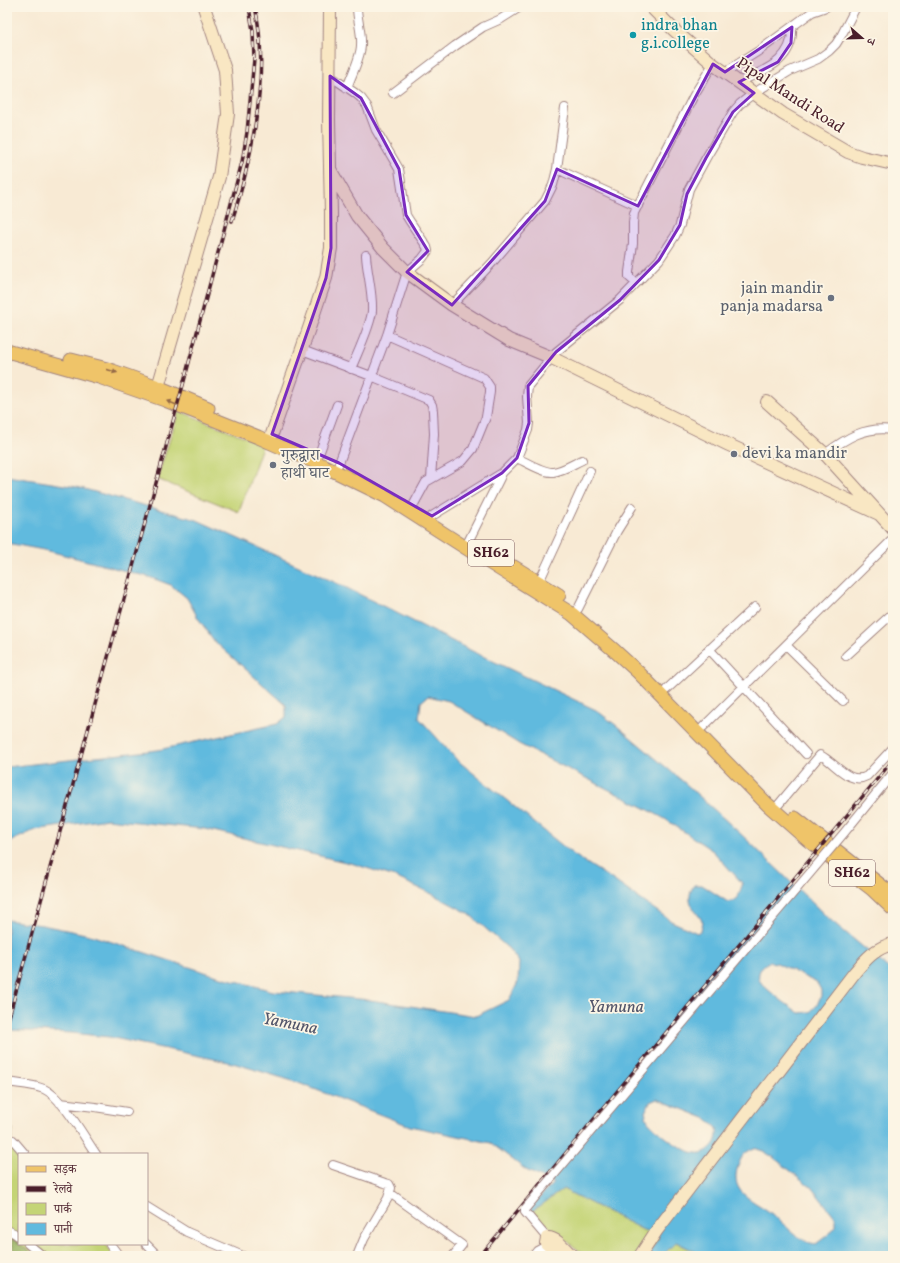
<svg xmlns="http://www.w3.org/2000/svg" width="900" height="1263" viewBox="0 0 900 1263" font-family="Vollkorn,'Noto Serif Devanagari',serif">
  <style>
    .green { fill: #c4d476; stroke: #877a50 }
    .forest { fill: #9bb667; stroke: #726a49 }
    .water { fill: #61bade; stroke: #566c84; fill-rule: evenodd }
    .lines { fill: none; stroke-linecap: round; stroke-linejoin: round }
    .street-casing { stroke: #a18480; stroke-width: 10 }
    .secondary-casing { stroke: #a18480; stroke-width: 14 }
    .primary-casing { stroke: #a18480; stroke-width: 15 }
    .street { stroke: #fff; stroke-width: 8 }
    .secondary { stroke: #f9e7c3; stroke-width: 12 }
    .primary { stroke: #efc469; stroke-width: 13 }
    .rail-casing { stroke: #4a1f2b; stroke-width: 3.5 }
    .rail { stroke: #fcf5e5; stroke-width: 2; stroke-dasharray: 6; stroke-linecap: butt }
    .street-bridge-casing { stroke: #a18480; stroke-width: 10; stroke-linecap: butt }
    .street-bridge { stroke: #fff; stroke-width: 8 }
    .oneway { fill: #946947 }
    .marked { fill: #7b2cbf; fill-opacity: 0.2; stroke: #7b2cbf; stroke-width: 3; stroke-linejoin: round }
    .culture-dot { fill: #0f9aa8; stroke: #fcf5e5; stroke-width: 1.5 }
    .worship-dot { fill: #6b7280; stroke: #fcf5e5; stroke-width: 1.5 }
    .labels { text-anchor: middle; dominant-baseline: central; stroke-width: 3.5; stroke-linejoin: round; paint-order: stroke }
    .shield { fill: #fcf5e5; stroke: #7f5f63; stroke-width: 1 }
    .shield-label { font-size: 15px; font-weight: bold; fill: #4a1f2b }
    .culture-label { font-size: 16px; fill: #0d838f; stroke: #fcf5e5; text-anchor: start }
    .street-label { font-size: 16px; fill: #4a1f2b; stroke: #fcf5e5 }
    .worship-label { font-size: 16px; fill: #5b616d; stroke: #fcf5e5; text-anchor: start }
    .water-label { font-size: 17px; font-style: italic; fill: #52556a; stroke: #fcf5e5 }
  </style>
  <rect width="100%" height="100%" fill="#fcf5e5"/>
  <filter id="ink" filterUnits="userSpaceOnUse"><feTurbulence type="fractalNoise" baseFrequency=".025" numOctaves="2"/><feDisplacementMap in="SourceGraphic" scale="8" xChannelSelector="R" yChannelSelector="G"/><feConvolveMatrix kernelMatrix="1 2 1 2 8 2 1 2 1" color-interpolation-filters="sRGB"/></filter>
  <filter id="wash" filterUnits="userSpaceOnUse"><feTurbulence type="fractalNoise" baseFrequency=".012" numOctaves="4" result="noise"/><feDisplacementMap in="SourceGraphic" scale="16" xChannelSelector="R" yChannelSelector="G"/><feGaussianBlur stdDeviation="0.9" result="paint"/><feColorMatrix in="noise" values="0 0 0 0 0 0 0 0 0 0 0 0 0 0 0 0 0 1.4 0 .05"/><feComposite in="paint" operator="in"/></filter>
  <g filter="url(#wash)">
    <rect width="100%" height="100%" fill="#f8ead4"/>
    <path class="green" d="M179,411l84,33 -24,68 -82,-33z
      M7,1123l6,6 -2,14 11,11h-3v90l-8,-7 -4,-1z
      M563,1189l96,49 -12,18h-61l-32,-25 -22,-19z
      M676,1242l28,14h-42z
      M19,1244h87l8,12h-80z"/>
    <path class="forest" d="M11,1237l23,19h-20z"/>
    <path class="water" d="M7,476l70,11 120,33 146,66 133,67 120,57 21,16 69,58 57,52 84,81 66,55v284h-189l-28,-14 -14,14h-15l12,-18 -96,-49 -31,23 -2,-4 23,-25 -27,-13 -35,-27 -81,-17 -114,-44 -63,-19 -124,-26 -37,-4 -65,-3v-110l35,5 48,10 124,40 59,16 97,9 106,16 33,-16 9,-18 1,-20 -10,-13 -41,-36 -38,-20 -35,-16 -41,-13 -149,-35 -98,-10 -72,11 -28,13v-76l151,-17 119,-26 9,-7v-12l-71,-63 -17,-24 -11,-20 -16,-13 -22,-8 -100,-26 -42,-8zM428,696l21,5 70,43 124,63 22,12 48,32 29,32c-1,9 -4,18 -14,19l-26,-17h-8c-10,16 0,23 9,37l-2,8 -4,3 -26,-12 -58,-41 -39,-25 -117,-95 -38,-42 2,-16zM769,962l8,1 40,20 4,7v6l-4,9 -7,7 -11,1c-8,-6 -38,-26 -40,-34 -2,-7 4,-15 10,-17zM657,1099l50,20 10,9c1,8 -1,15 -7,20 -3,3 -8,6 -14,5 -12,0 -40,-22 -48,-32 -2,-3 -2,-6 -3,-9l5,-10zM754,1148l9,3 10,6 38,30 25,31v8l-7,8 -13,10c-15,-1 -31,-19 -43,-29 -17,-15 -45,-20 -35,-49 4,-11 6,-13 16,-18z"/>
  </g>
  <g filter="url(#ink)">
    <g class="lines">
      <g class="street-casing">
        <path id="street" d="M725,72l35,-22 52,-38 14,-5
          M330,76l25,17 6,5 6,8 9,24 23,39 7,46 3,5 18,27 1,4 -6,8 -15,13 -20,63 -48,128
          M739,82c26,-12 55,-21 53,-55
          M347,88c4,-12 14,-31 14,-43 1,-13 -4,-25 -4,-38
          M393,93l62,-47 28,-19 18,-8 19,-12
          M557,169l81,37
          M636,283l-7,-6v-5l4,-28v-21l1,-10 60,-118 19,-31
          M452,305l40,-42 53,-62 8,-16 4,-16 8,-61
          M387,335l97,43 6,9v5l-4,25 -13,32 -10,12 -37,21 -12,22
          M302,350l69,26 58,24 3,5 1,6 1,23 -3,45
          M351,369c6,-15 20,-44 21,-58 1,-19 -5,-37 -6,-56
          M319,454l18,-49
          M825,454c21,-16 40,-28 68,-24
          M517,458c9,4 27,15 36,14 10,-1 20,-8 29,-12
          M432,516l70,-43
          M469,540l31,-62 2,-5 15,-15 11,-28 1,-7 -2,-26 1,-11 28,-34 64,-52 39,-40 16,-24 5,-11 9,-36 17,-31 27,-46 7,-8 14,-11 36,-22 28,-12 11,-8 7,-7 5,-8 15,-29
          M539,582l51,-111
          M578,609l39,-78 15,-24
          M786,645l57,56
          M709,649l97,105
          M846,656l47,-43
          M667,689l88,-82
          M703,727l190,-188
          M779,804l41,-49c15,7 29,31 47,21l26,-28
          M7,1082c12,2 25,2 37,7 18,8 40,48 52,65
          M60,1103l35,4 32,5
          M13,1140l12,14
          M333,1165l52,18 4,1 2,4 -3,10 -24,41 -7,17
          M390,1193l72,52 -9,11
          M147,1207l40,25 56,24
          M525,1209v3l22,26
          M7,1230l7,3 5,4
          M28,1244l15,12
          M110,1244l9,12
          M146,1244l12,12
          M533,1256l4,-5 11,-6"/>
      </g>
      <g class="secondary-casing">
        <path id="secondary" d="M651,7l23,23 39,34 70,50 65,38 14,5 31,7
          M331,171l26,45 26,32 24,24 45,33 57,35 41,17 179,88 150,69
          M158,387l61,-210 9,-63 -3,-44 -21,-63
          M767,402l58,52 68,75
          M272,434l31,-88 23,-68 5,-30v-35l-2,-93 1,-113
          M560,1256l-14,-13 1,-5c9,-1 19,12 25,18
          M640,1256l17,-26 198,-258c10,-12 21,-25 38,-28"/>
      </g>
      <g class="primary-casing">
        <path id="primary" d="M7,351l92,26 66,23 93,37 66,29 61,30 89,57 98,61 43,37 23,21 129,132 41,36 64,49 21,20
          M71,360l36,9 51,18 50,21
          M514,567l45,28
          M795,818l98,77"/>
      </g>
      <use href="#street" class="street"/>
      <use href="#secondary" class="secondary"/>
      <use href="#primary" class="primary"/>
      <g class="rail-casing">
        <path id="rail" d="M232,221c18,-56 34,-131 27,-190 -1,-8 -2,-16 -4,-24
          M7,1024l176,-639 59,-223 5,-30 7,-73 -1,-28 -4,-24
          M480,1256l413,-496"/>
      </g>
      <use href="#rail" class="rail"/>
      <g class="street-bridge-casing">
        <path id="street-bridge" d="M525,1209l319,-376 49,-60"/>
      </g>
      <use href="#street-bridge" class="street-bridge"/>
    </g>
    <defs><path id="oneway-solid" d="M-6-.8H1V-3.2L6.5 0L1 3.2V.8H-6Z"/></defs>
    <g class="oneway">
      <use href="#oneway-solid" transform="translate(112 371) rotate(18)"/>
      <use href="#oneway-solid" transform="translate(172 403) rotate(-159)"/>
    </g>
  </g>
  <path class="marked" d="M792,27l-1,16 -13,19 -39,20 15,11 -21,19 -27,46 -19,36 -7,31 -21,35 -39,40 -64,52 -28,34 1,37 -12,35 -15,15 -70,43 -93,-53 -67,-29 54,-156 5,-30 -1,-172 31,22 38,71 7,46 22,36 -21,21 45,33 93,-104 12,-32 81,37 75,-142 12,8z"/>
  <circle class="culture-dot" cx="633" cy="35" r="4"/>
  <g class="worship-dot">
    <circle cx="831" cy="298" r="4"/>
    <circle cx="734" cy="454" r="4"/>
    <circle cx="273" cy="465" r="4"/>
  </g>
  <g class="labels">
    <g class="shield">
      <rect x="468" y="540" width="46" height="26" rx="3"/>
      <rect x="829" y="860" width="46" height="26" rx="3"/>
    </g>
    <g class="shield-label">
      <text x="491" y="553">SH62</text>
      <text x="852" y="873">SH62</text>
    </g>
    <g class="culture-label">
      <text x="641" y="26">indra bhan<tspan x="641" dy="18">g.i.college</tspan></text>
    </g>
    <g class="street-label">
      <text transform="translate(790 96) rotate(33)">Pipal Mandi Road</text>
    </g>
    <g class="worship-label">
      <text x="823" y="289" text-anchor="end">jain mandir<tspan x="823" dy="18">panja madarsa</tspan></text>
      <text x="742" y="454">devi ka mandir</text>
      <text x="281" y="456">गुरुद्वारा<tspan x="281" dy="18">हाथी घाट</tspan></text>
    </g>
    <g class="water-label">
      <text x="616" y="1007">Yamuna</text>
      <text transform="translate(290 1024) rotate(11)">Yamuna</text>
    </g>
  </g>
  <rect width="900" height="1263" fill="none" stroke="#fcf5e5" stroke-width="24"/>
  <rect x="18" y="1153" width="130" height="92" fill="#fcf5e5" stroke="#b59f9b"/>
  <rect x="26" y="1166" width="20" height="6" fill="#efc469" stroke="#b59f9b"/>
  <text x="54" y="1173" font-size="12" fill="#4a1f2b">सड़क</text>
  <rect x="26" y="1186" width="20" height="6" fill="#4a1f2b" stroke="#b59f9b"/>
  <text x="54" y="1193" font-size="12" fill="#4a1f2b">रेलवे</text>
  <rect x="26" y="1203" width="20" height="12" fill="#c4d476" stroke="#b59f9b"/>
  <text x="54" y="1213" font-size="12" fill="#4a1f2b">पार्क</text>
  <rect x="26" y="1223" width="20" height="12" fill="#61bade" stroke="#b59f9b"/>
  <text x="54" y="1233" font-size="12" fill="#4a1f2b">पानी</text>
  <g transform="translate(862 38) rotate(110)" stroke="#fcf5e5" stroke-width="3" paint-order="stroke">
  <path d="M0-3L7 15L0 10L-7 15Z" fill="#4a1f2b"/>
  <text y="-6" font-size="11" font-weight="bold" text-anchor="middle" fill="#4a1f2b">उ</text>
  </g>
</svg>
